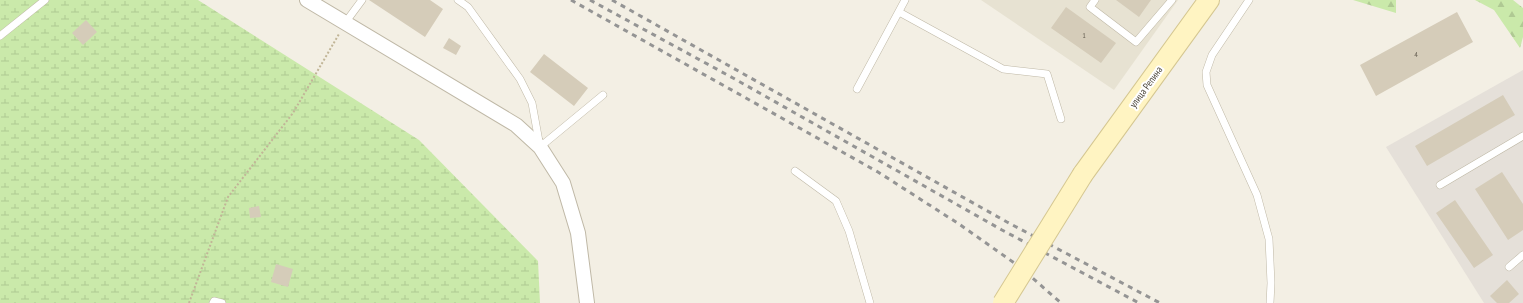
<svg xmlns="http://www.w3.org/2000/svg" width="1523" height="303" viewBox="0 0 1523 303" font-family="'PT Sans Narrow',sans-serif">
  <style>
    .residential { fill: #e7e2d2 }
    .industrial { fill: #e5e0d9 }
    .forest { fill: url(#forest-firs) }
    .wetland { fill: url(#wetland-marsh) }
    .building { fill: #d5ccb9 }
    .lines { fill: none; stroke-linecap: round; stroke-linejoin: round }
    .lane-casing { stroke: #bfb8a6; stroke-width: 8 }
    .street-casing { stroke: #bfb8a6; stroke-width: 16 }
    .secondary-casing { stroke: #d5c791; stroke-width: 22 }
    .path { stroke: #c1b597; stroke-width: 2; stroke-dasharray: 2 2; stroke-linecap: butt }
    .lane { stroke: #fff; stroke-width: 7 }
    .street { stroke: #fff; stroke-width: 14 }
    .secondary { stroke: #fff4c2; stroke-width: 20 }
    .rail { stroke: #949494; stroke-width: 3; stroke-dasharray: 5 5; stroke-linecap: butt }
    .secondary-bridge-casing { stroke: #d5c791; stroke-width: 22; stroke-linecap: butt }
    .secondary-bridge { stroke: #fff4c2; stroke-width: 20 }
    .labels { text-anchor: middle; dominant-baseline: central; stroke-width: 4; stroke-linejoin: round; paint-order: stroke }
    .number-label { font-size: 8px; fill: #696255 }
    .street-label { font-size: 10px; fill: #453f34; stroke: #fff }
  </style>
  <defs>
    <pattern id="forest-firs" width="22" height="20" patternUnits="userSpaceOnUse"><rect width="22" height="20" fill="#cae9aa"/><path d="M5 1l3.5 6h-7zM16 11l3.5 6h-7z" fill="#afc993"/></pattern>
    <pattern id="wetland-marsh" width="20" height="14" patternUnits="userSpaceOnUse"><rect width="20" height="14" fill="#cae9aa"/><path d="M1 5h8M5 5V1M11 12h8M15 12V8" fill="none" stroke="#afc993"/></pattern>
  </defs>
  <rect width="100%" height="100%" fill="#f3efe4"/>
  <path class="residential" d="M981,0h197l-64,90z"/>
  <path class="industrial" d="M1523,70v233h-39l-98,-156z"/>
  <path class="forest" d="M1353,0h43v13z
    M1475,0h38l10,8v29l-3,11 -26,-38z"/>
  <path class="wetland" d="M0,0h198l221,140 119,121 2,42h-540z"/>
  <path class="building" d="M369,0h61l13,9 -18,28z
    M1116,0h35l-12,17z
    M1066,7l50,36 -15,20 -50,-35z
    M1457,12l16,30 -97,54 -16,-31z
    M86,20l11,12 -14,13 -11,-12z
    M449,38l12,8 -5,9 -13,-7z
    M544,54l44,34 -14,18 -44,-34z
    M1503,95l12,20 -88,51 -12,-20z
    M1502,172l21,32v26l-15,10 -33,-51z
    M1455,200l38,55 -19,13 -38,-55z
    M259,206l2,11 -11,1 -1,-10z
    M276,264l17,5 -5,18 -17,-5z
    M1507,280l12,14 -10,9h-12l-7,-7z"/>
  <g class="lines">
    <g class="lane-casing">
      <path id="lane" d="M458,0l10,7 52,72 12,24 8,44 63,-52
        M1095,0l-5,7 46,35 36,-42
        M1249,0l-37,55 -6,17 1,13 50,110 12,44 2,44 -1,20
        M899,12l104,57 44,5 14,45
        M345,23l17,-23
        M0,36l45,-36
        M857,89l48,-89
        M795,171l41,30 13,30 21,72
        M1440,185l83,-49
        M1509,267l14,-12
        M213,303l1,-2 8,2"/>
    </g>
    <g class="street-casing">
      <path id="street" d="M307,0l209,125 24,22 23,36 15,50 9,70"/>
    </g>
    <g class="secondary-casing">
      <path id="secondary" d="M1083,174l126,-174"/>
    </g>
    <path class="path" d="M189,303l39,-106 65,-84 46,-79"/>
    <use href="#lane" class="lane"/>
    <use href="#street" class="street"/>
    <use href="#secondary" class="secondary"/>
    <path class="rail" d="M571,0l307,172 81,52 61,43 41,36
      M590,0l143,78 269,152 137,73
      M612,0l395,222 153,81"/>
    <g class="secondary-bridge-casing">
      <path id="secondary-bridge" d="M1003,303l80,-129"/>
    </g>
    <use href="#secondary-bridge" class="secondary-bridge"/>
  </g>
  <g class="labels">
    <g class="number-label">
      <text x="1084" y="35">1</text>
      <text x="1416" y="54">4</text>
    </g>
    <g class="street-label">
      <text transform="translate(1146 87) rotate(-54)">улица Репина</text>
    </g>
  </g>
</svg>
